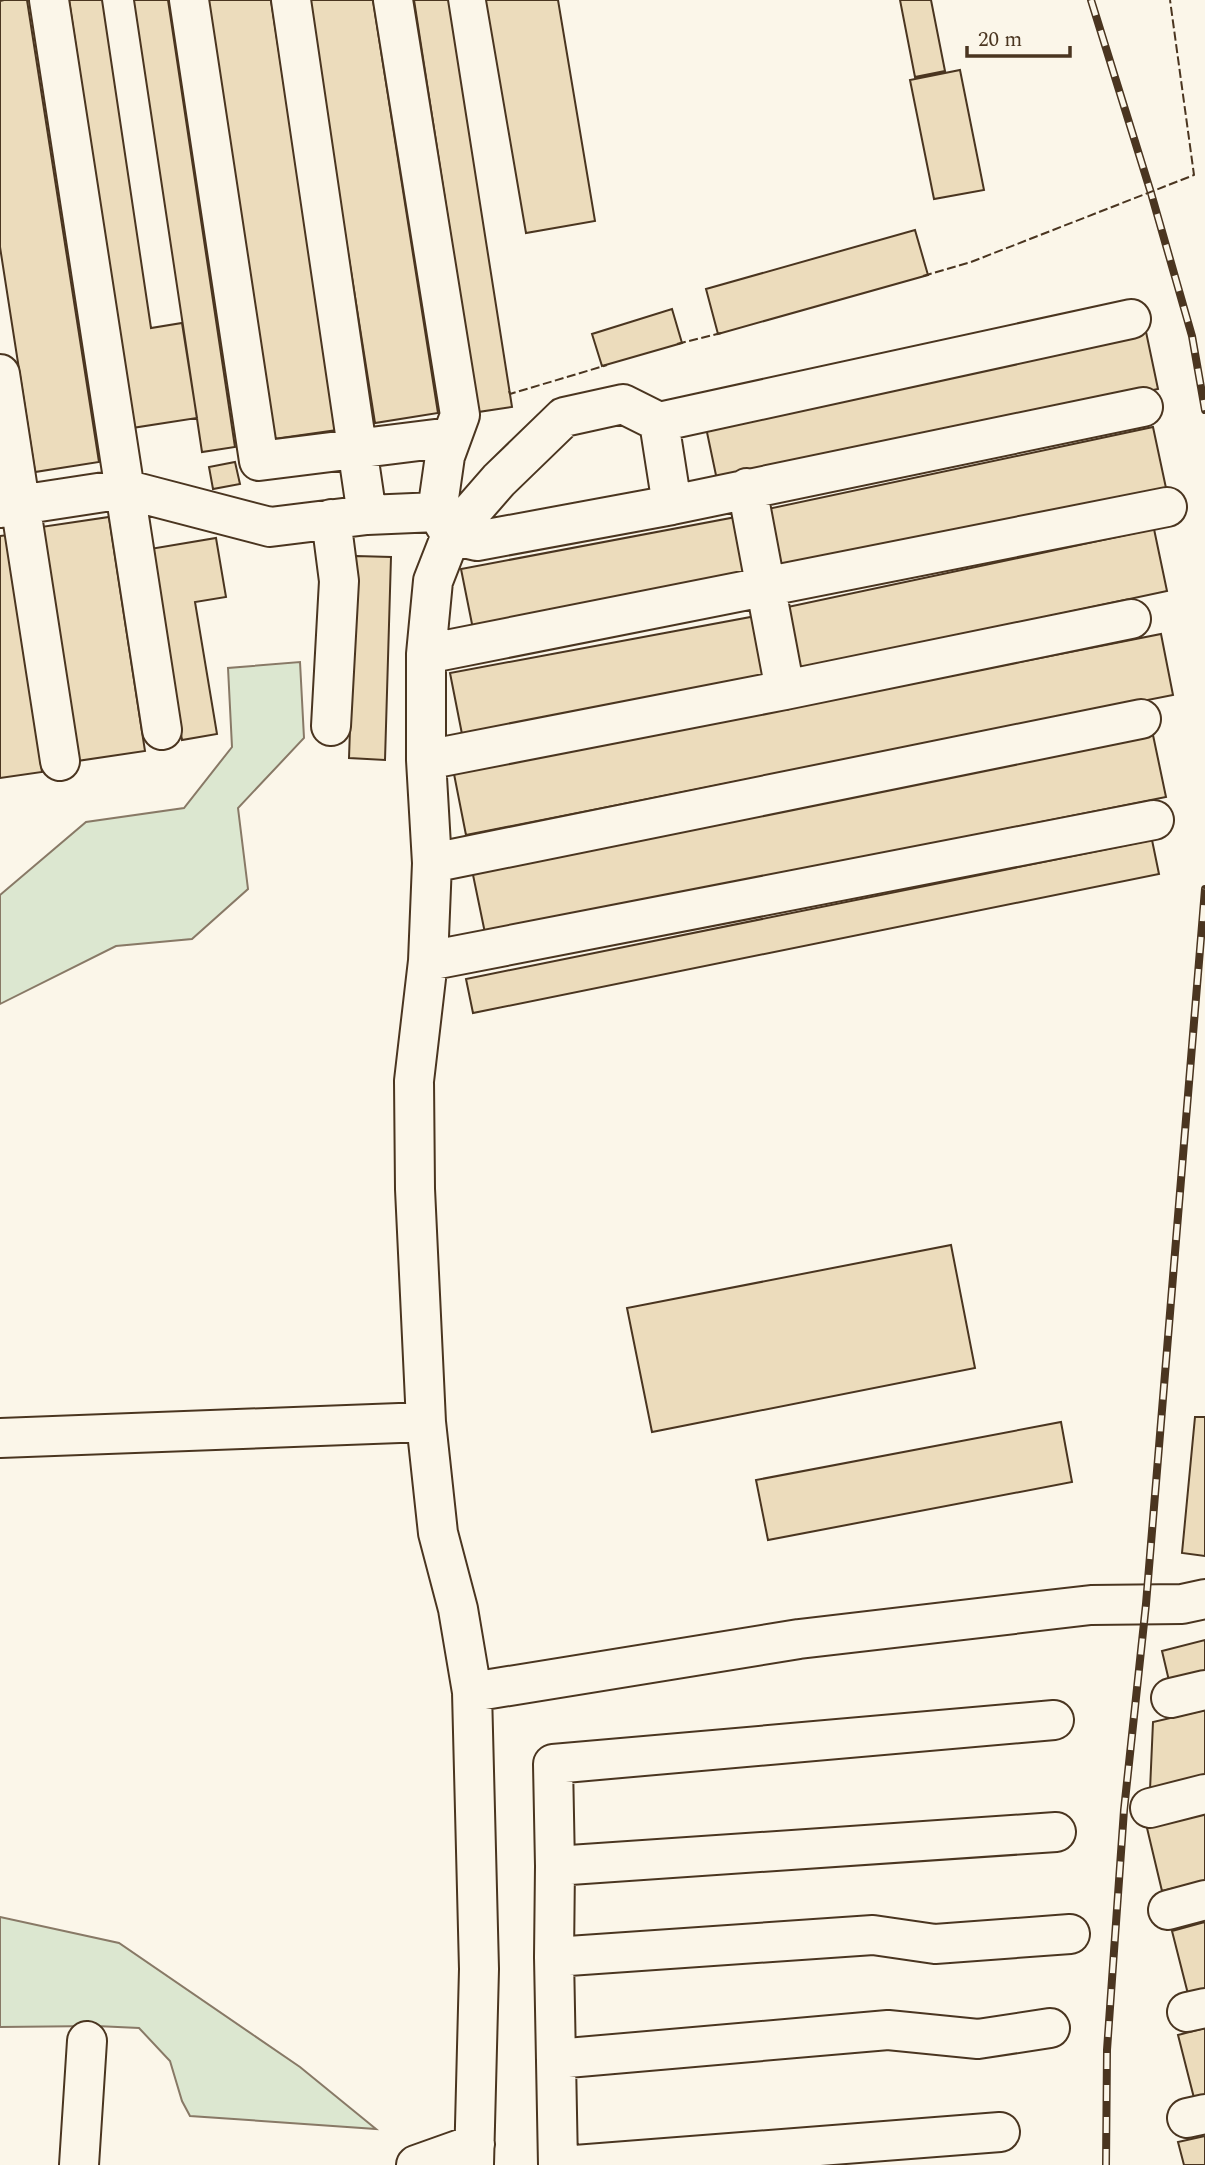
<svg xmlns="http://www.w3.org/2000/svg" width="1205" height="2165" viewBox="0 0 1205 2165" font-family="Spectral,serif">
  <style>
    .green { fill: #dce7d0; stroke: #887966; stroke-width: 2 }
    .building { fill: #ecdcbc; stroke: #4a3520; stroke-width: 2 }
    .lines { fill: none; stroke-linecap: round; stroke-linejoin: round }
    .minor-casing { stroke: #4a3520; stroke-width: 42 }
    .minor { stroke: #fbf6e9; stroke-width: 38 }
    .rail-casing { stroke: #4a3520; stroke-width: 8 }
    .rail { stroke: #fbf6e9; stroke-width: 5; stroke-dasharray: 16; stroke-linecap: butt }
    .fence { stroke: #4a3520; stroke-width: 2; stroke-dasharray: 9 3.5; stroke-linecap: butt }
  </style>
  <rect width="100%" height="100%" fill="#fbf6e9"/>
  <path class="green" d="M300,662l4,76 -66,70 10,81 -56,50 -76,7 -116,58v-109l86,-73 98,-14 48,-61 -4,-79z
    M0,1917l119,26 181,124 76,62 -186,-13 -8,-15 -12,-40 -31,-33 -43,-2 -96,1z"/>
  <path class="building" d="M4,0h23l72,462 -64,10 -35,-225v-246z
    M69,0h33l49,328 31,-5 15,95 -65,10z
    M134,0h34l67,447 -33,5z
    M206,0h65l66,430 -63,9z
    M308,0h65l65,413 -63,10z
    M414,0h34l64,407 -34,5z
    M486,0h72l37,221 -69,12z
    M900,0h31l14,71 -30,6z
    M960,70l24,120 -50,9 -24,-119z
    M915,230l13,45 -210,59 -12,-45z
    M672,309l10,34 -80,23 -10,-32z
    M1145,327l13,62 -441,91 -13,-62z
    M1153,427l13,61 -390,83 -13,-61z
    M235,462l5,22 -27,5 -4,-22z
    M109,517l36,234 -68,10 -36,-234z
    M736,517l11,60 -274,52 -12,-60z
    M1154,529l13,62 -371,79 -13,-62z
    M8,535l34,237 -42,6v-242z
    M216,538l10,59 -31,5 22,132 -35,6 -32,-191z
    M356,556l35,1 -6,203 -36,-2z
    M756,616l11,62 -305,56 -12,-61z
    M1161,634l12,61 -707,140 -12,-61z
    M1153,735l13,62 -681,136 -13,-63z
    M1152,840l7,34 -686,139 -7,-34z
    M951,1245l24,123 -323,64 -25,-124z
    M1195,1417h10v139l-23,-3z
    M1061,1422l11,60 -304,58 -12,-60z
    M1205,1640v36l-35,9 -8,-34z
    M1205,1710v67l-55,13 3,-68z
    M1205,1814v67l-43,10 -15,-63z
    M1205,1922v68l-17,4 -16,-63z
    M1205,2028v67l-11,3 -16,-63z
    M1205,2136v29h-21l-6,-23z"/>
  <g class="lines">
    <g class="minor-casing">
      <path id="minor" d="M49,0l113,730
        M189,0l70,461 192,-24
        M291,0l76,515
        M393,0l67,415 -15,41 -8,56 14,23 26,6 195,-36 471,-98
        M0,374l60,387
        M747,488l38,202
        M672,505l-13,-83 472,-103
        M0,508l124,-19 146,38 97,-12 70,-3
        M331,519l8,62 -8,145
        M426,654l741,-147
        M426,760l359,-70 346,-71
        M432,863l709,-144
        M428,961l726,-141
        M0,1438l426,-16
        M472,1692l327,-53 292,-34 91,-1 23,-5
        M1171,1698l34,-8
        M1150,1808l55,-14
        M555,1866l501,-34
        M1168,1910l37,-10
        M554,1957l319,-22 62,9 135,-10
        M1187,2012l18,-4
        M556,2059l332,-29 90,9 72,-11
        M1187,2118l18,-4
        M79,2165l8,-124
        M416,2165l59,-21
        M474,2165l5,-196 -7,-277 -14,-83 -20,-76 -12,-111 -11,-233 -1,-108 14,-120 4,-98 -6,-103v-106l7,-73 18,-46 48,-55 65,-63 59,-13 36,18
        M558,2165l-4,-208 1,-91 -2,-102 501,-44
        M575,2165l425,-33"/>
    </g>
    <use href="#minor" class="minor"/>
    <g class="rail-casing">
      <path id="rail" d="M1091,0l60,193 41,143 13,74
        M1106,2165l1,-115 17,-240 22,-206 59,-715"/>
    </g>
    <use href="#rail" class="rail"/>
    <path class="fence" d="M923,276l48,-14 223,-87 -24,-175
      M677,344l44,-11
      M509,391l1,3 97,-29"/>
  </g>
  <path d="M967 46v10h103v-10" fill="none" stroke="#4a3520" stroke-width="3.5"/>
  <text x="978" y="46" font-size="21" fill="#4a3520" stroke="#fbf6e9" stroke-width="5" paint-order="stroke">20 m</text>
</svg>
